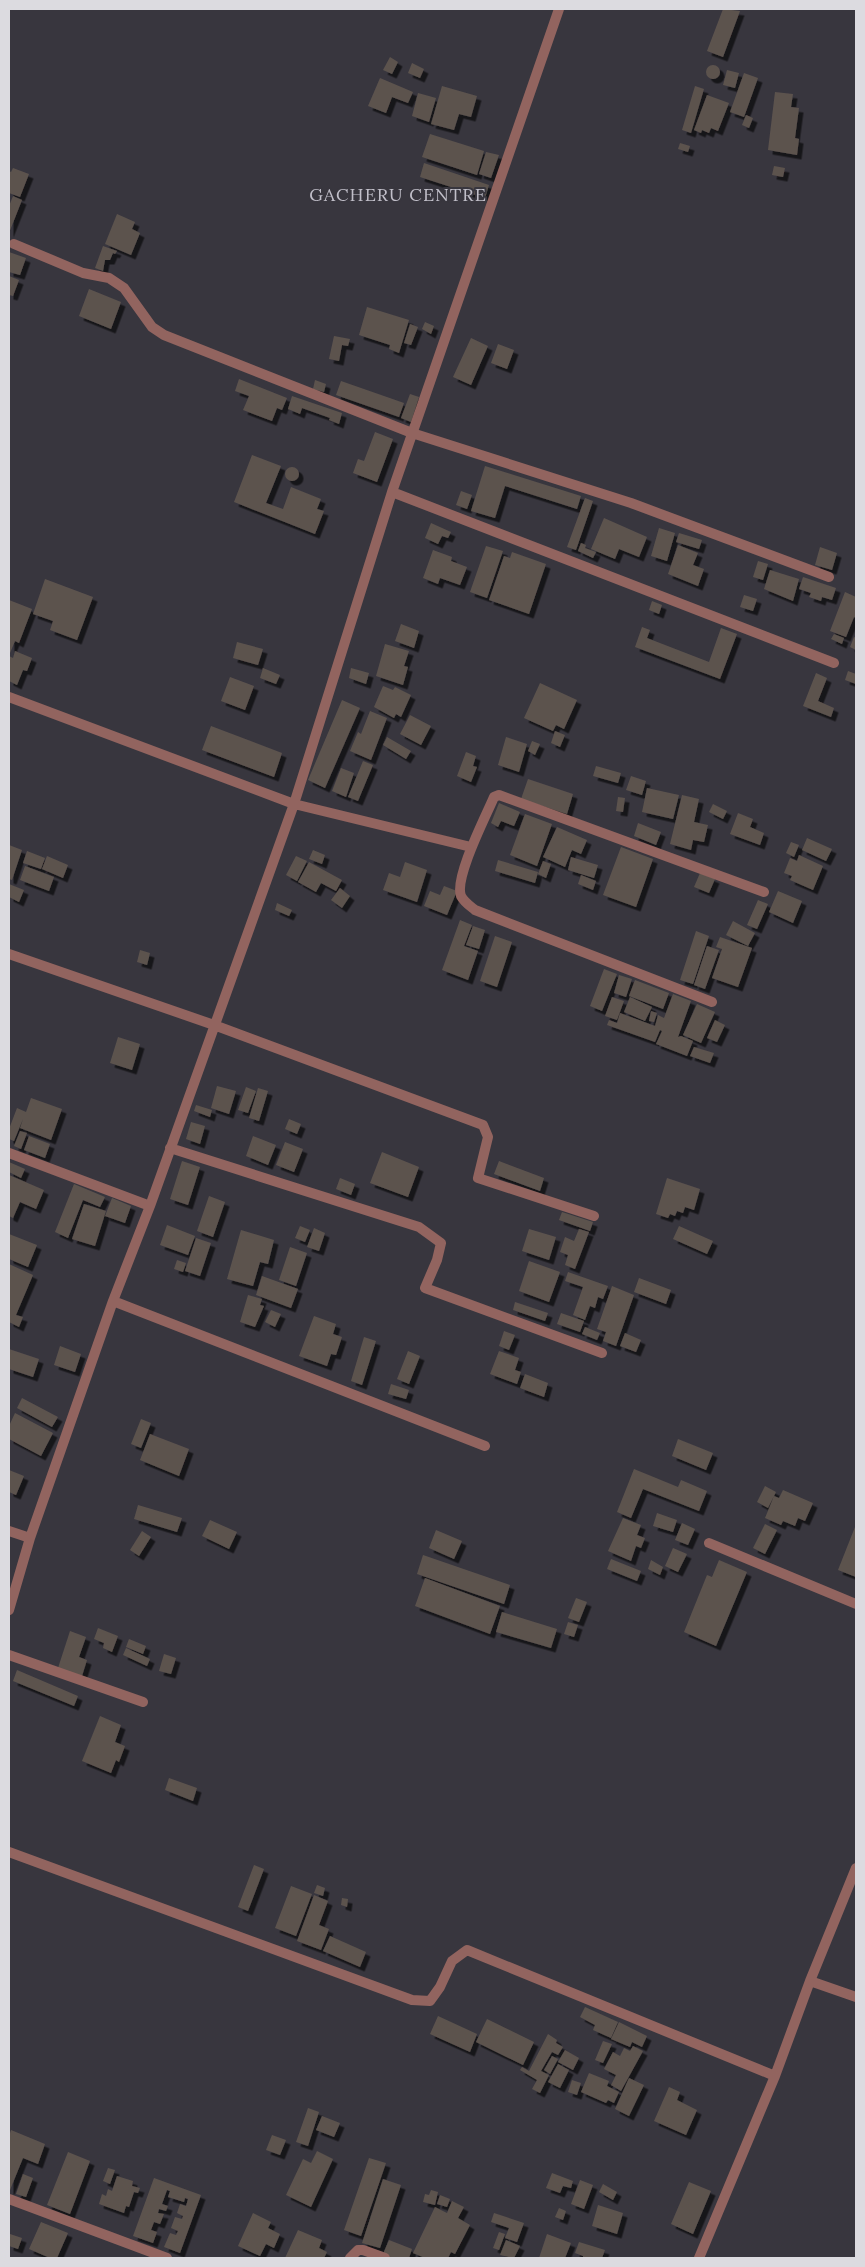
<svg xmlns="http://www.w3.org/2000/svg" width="865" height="2267" viewBox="0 0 865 2267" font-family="Lora,serif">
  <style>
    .building { fill: #5c534e; filter: url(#shadow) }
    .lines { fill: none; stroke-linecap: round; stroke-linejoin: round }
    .minor { stroke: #92645f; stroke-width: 10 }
    .labels { text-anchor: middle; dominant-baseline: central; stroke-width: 4; stroke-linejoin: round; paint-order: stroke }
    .quarter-label { font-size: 18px; letter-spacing: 1px; fill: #c1bfc9; stroke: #38363e }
  </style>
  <defs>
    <filter id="shadow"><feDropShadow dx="4.5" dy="4.5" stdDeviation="0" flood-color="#0009"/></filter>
  </defs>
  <rect width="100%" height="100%" fill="#38363e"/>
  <path class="building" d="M723,9l17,2 -17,46 -16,-6z
    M390,57l8,5 -6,12 -9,-4z
    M412,63l12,6 -4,9 -12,-5z
    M706 72a7 7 0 1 1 14 0a7 7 0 1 1-14 0Z
    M727,70l12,3 -4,15 -12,-3z
    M744,73l14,5 -14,39 -14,-5z
    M380,78l33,14 -5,11 -16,-6 -6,16 -18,-7z
    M442,86l35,10 -6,21 -12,-3 -5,16 -23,-6z
    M695,86l9,3 -13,44 -9,-3z
    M775,92l18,2 -2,13 8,1 -4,30 4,1 -2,16 -29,-5z
    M418,93l18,5 -7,24 -17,-6z
    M707,95l22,8 -11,28 -7,-3 -2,5 -7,-3 -1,3 -7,-3z
    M746,115l7,3 -4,10 -7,-3z
    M430,134l54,17 -7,24 -55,-18z
    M680,143l10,3 -2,6 -10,-3z
    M486,152l13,3 -8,23 -12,-4z
    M424,163l65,22 -4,13 -65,-21z
    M774,166l11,2 -2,9 -11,-2z
    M13,168l16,6 -9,23 -11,-4v-22l2,1z
    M13,196l9,4 -13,33v-27z
    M117,214l18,8 -3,7 8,4 -9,22 -26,-11z
    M103,246l14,5 -2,3 -2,-1 -3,7h-5l-2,11 -8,-3z
    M9,252l17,6 -6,17 -11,-3z
    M9,276l10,4 -6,16 -4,-1z
    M89,289l32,13 -10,27 -32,-13z
    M367,307l42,13 -10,33 -10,-4 1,-4 -31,-10z
    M425,322l9,4 -3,8 -9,-5z
    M410,324l8,3 -7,18 -7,-2z
    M334,336l16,3 -2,7 -6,-1 -3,16 -10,-2z
    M471,338l17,8 -17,39 -18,-8z
    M498,344l16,6 -7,19 -16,-6z
    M239,379l48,19 -5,12 -5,-2 -5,13 -29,-11 6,-14 -14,-5z
    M315,380l11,4 -2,8 -11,-3z
    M341,381l63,22 -5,14 -63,-22z
    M410,394l9,3 -8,25 -10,-4z
    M292,396l50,17 -3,11 -10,-4 1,-2 -28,-10 -2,6 -12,-5z
    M375,432l18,7 -16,43 -24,-9 5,-14 6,2z
    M252,455l29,11 -15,37 17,6 8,-22 30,12 -4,10 7,2 -9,23 -81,-32z
    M485,466l96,30 -4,13 -72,-23 -10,32 -24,-7z
    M285 474a7 7 0 1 1 14 0a7 7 0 1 1-14 0Z
    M461,491l11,4 -5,14 -11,-4z
    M585,498l8,3 -17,49 -9,-3z
    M604,518l43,19 -8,20 -20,-8 -4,10 -24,-10z
    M431,523l20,9 -3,6 -6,-2 -4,8 -13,-6z
    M659,528l16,5 -8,28 -16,-5z
    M679,533l23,7 -3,9 -23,-7z
    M581,543l5,2 -1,3 11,4 -3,6 -15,-7z
    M678,545l20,8 -5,12 11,4 -6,17 -30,-12z
    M486,546l17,5 -16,47 -17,-6z
    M820,547l17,6 -5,17 -17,-5z
    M433,550l19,7 -1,4 16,6 -7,18 -20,-7 -2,6 -15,-6z
    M512,552l34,12 -17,50 -40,-14 15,-44 6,2z
    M758,561l10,3 -5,16 -10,-3z
    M770,570l29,9 -6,22 -29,-12z
    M803,577l33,11 -4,12 -10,-3 -1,4 -12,-4 2,-4 -12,-4z
    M45,579l48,18 -16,43 -27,-10 3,-9 -20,-7z
    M845,592l11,5v21l-2,-1 -8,20 -16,-6z
    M744,595l13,4 -4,12 -13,-4z
    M9,600l23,9 -13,34 -4,-2 -5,12z
    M652,601l10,4 -3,9 -10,-4z
    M401,624l18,7 -5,17 -19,-7z
    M642,627l8,3 -3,8 62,24 12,-34 16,6 -17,45 -85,-32z
    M834,634l10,4 -2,6 -11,-5z
    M854,637l2,1v12l-6,-3z
    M237,642l26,7 -5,16 -25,-7z
    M385,644l24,7 -5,15 4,1 -5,18 -27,-9z
    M15,651l17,7 -5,13 -4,-1 -6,15 -8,-4v-25l4,2z
    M263,668l17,7 -4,9 -16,-6z
    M351,668l18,5 -3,11 -17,-6z
    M848,671l8,3v10l-11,-4z
    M816,673l11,5 -9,23 16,7 -3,9 -28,-11z
    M230,677l24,9 -9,24 -24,-9z
    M540,683l37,17 -13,29 -8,-4 -3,6 -29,-13z
    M383,686l10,4 2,-3 16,8 -10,22 -5,-3 -2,4 -20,-11z
    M342,700l18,8 -35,80 -17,-8z
    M370,711l17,7 -16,42 -21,-9 8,-19 3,2z
    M410,715l21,11 -10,19 -21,-11z
    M211,726l71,27 -8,24 -72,-27z
    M555,731l10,4 -5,12 -9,-4z
    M387,737l24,14 -5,8 -23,-14z
    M506,737l21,7 -8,28 -21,-7z
    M532,741l8,3 -5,11 -7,-4z
    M466,752l10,4 -3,10 4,1 -6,15 -14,-6z
    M363,761l10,4 -15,36 -10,-4z
    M596,766l25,7 -3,10 -25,-7z
    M341,768l13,5 -8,24 -14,-6z
    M631,776l15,5 -4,14 -16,-5z
    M528,779l45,15 -6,20 -46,-15z
    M647,788l32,7 -6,24 -31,-7z
    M682,795l17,4 -5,23 14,3 -4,17 -11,-2 -2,10 -21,-6z
    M618,797l7,1 -2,14 -7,-1z
    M499,803l21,9 -6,14 -13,-5 -3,6 -7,-4z
    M713,804l14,7 -4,8 -14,-7z
    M738,813l15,6 -3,8 14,6 -4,12 -30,-11z
    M525,814l27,10 -15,42 -27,-11z
    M638,823l23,9 -5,13 -22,-9z
    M557,827l30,13 -6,14 -9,-4 -7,17 -22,-10z
    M807,838l25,11 -6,12 -24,-11z
    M791,842l8,3 -5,12 -8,-4z
    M9,845l13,5 -10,30 -3,-1z
    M621,847l32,12 -17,48 -33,-12z
    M313,850l12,5 -3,9 -13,-5z
    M27,851l18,7 -4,11 -18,-6z
    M799,855l24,11 -10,24 -23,-10 2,-4 -8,-3 6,-15 7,3z
    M47,856l21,9 -5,13 -21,-9z
    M296,856l11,5 -10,20 -11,-6z
    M571,857l27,8 -4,13 -26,-8z
    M498,860l40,12 -3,11 -40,-12z
    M543,861l8,3 -5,14 -8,-4z
    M309,862l33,18 -6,11 -15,-8 -5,9 -18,-10z
    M405,862l22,8 -10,32 -34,-12 6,-17 11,4z
    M25,866l29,11 -5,14 -29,-11z
    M700,873l15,6 -6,14 -15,-6z
    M581,875l15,6 -3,9 -15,-6z
    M9,884l15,6 -5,12 -10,-5z
    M444,886l13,5 -10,24 -23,-9 6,-15 10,4z
    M340,888l10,8 -8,12 -11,-8z
    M778,891l24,10 -9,22 -24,-11z
    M758,900l10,4 -11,25 -10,-4z
    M277,903l15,7 -3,6 -14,-6z
    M460,920l12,5 -8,21 14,5 -10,29 -26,-10z
    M733,921l22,12 -7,13 -22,-11z
    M473,926l12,4 -6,19 -13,-4z
    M696,931l13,5 -16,48 -13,-4z
    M495,936l17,6 -15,45 -17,-6z
    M720,937l32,11 -14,39 -26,-9 10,-29 -6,-2z
    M707,946l12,4 -14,39 -11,-4z
    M140,950l10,3 -3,12 -10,-3z
    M604,969l13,5 -15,37 -12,-5z
    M619,975l13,4 -6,18 -12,-4z
    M635,980l34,13 -6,16 -34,-13z
    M673,994l18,7 -13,36 3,-1 12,5 -6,15 -31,-12 6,-13 -2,-1 -5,12 -48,-17 2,-5 8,3 3,-10 35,13 3,-11 6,3z
    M612,997l12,4 -7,19 -12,-4z
    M630,997l22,10 -7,14 -21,-9z
    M697,1004l18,8 -14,31 -18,-8z
    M651,1011l6,2 -3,9 -5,-1z
    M715,1020l10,5 -8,17 -10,-4z
    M118,1037l22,7 -8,26 -22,-7z
    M694,1047l20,6 -4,10 -20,-7z
    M217,1086l19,5 -7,23 -18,-6z
    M246,1087l10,4 -8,22 -10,-3z
    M258,1088l10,3 -9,30 -10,-3z
    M31,1098l31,11 -11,31 -31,-12 3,-9 -9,22 -5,-2v-10l8,-21 9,4z
    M196,1105l16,5 -2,7 -16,-6z
    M289,1119l12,5 -4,10 -12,-5z
    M191,1122l14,4 -5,18 -14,-5z
    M20,1131l7,2 -6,16 -7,-3z
    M29,1136l21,8 -5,14 -21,-8z
    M253,1136l23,9 -8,20 -22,-9z
    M285,1142l18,7 -9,23 -18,-7z
    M382,1152l37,15 -11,30 -38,-14z
    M182,1161l18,6 -12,38 -18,-6z
    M499,1161l45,17 -4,13 -46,-17z
    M9,1162l16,7 -4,9 -12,-6z
    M9,1175l35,15 -8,19 -16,-7 -7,16 -4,-2z
    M340,1178l15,6 -4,11 -15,-6z
    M667,1178l33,11 -6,21 -9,-3 -2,6 -6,-2 -2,5 -5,-2 -2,4 -12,-4z
    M74,1184l31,13 -5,10 -17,-7 -15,38 -13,-6z
    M209,1196l16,6 -12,35 -16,-6z
    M112,1198l19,8 -6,17 -20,-7z
    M84,1204l22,7 -11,35 -23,-7z
    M562,1212l31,10 -3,9 -31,-11z
    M167,1225l28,11 -7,19 -28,-10z
    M300,1226l10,4 -5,12 -10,-4z
    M679,1226l34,15 -6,13 -34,-15z
    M314,1228l11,5 -6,18 -12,-4z
    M529,1229l27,8 -7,23 -27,-9z
    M579,1229l10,3 -14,37 -10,-4 3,-10 -8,-3 5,-15 9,4z
    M241,1230l33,10 -6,24 -8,-2 -7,24 -26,-7z
    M9,1234l28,11 -9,22 -19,-8z
    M196,1238l15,5 -11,33 -15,-5z
    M290,1247l17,6 -11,33 -17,-6z
    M177,1260l9,3 -3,9 -9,-3z
    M529,1261l31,11 -11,30 -30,-11z
    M9,1264l24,11 -17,40 7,2 -4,10 -10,-5z
    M568,1272l40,14 -5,13 -5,-2 -3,11 -5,-2 -5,14 -12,-5 10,-28 -18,-6z
    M262,1276l36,13 -7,19 -35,-13z
    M639,1278l32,12 -5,14 -32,-12z
    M612,1286l22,9 -18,51 -13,-5 3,-9 -9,-3z
    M248,1295l14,4 -2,6 4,1 -9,21 -15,-5z
    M515,1302l33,11 -3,8 -32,-11z
    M271,1310l10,4 -6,13 -10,-5z
    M561,1313l23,8 -4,11 -23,-8z
    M314,1316l22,8 -3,10 9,3 -6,18 -5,-1 -4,12 -28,-10z
    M585,1327l15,6 -3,7 -15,-6z
    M504,1331l11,4 -6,15 -10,-4z
    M625,1333l16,7 -5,12 -16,-6z
    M364,1337l12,4 -14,44 -11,-4z
    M60,1346l21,8 -6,18 -21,-7z
    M9,1349l30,10 -6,18 -24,-8z
    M408,1351l12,5 -11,28 -12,-5z
    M499,1351l20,7 -4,12 6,2 -4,12 -27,-10z
    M525,1374l23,9 -4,14 -24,-9z
    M391,1384l18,6 -3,9 -18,-5z
    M22,1398l36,19 -6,10 -35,-19z
    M15,1413l38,20 -12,23 -32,-17v-13z
    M141,1419l10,4 -10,25 -10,-4z
    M150,1434l39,15 -10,27 -39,-16z
    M678,1439l35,14 -7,17 -34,-14z
    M634,1469l44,18 3,-7 26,11 -8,20 -56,-22 -12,29 -14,-6z
    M9,1470l15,6 -8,19 -7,-3z
    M765,1486l11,6 -8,16 -11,-6z
    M783,1490l30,13 -8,18 -7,-3 -3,8 -12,-5 -2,4 -16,-7 9,-22 5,2z
    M138,1505l44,13 -5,14 -43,-13z
    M657,1513l20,7 -4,12 -20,-6z
    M623,1518l18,7 -4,10 8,3 -4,10 -5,-2 -5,15 -23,-10z
    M210,1520l27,12 -8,17 -27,-13z
    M682,1523l13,6 -7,16 -13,-5z
    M765,1524l12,6 -12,24 -12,-6z
    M855,1527l1,1v49l-18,-7z
    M436,1530l26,11 -8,18 -25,-11z
    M142,1531l9,6 -12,19 -9,-6z
    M673,1548l14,6 -9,18 -13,-6z
    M423,1555l87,30 -6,19 -87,-30z
    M611,1559l30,12 -4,10 -30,-12z
    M651,1560l12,7 -3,8 -12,-6z
    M719,1560l28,12 -31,74 -32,-14 23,-57 5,2z
    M425,1578l75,28 -10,28 -75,-28z
    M576,1598l11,4 -8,20 -11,-4z
    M502,1612l55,17 -6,19 -55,-16z
    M568,1622l10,3 -4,12 -10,-3z
    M98,1628l20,8 -6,16 -9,-4 1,-5 -10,-4z
    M70,1631l16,6 -7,20 8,3 -5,16 -24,-8z
    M129,1639l17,7 -3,8 -17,-7z
    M126,1648l24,11 -3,7 -24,-11z
    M164,1654l12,4 -5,16 -12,-3z
    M17,1670l61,26 -4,10 -61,-25z
    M100,1716l21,9 -6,17 10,4 -6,16 -3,-2 -5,13 -29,-12z
    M169,1778l28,10 -4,13 -28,-11z
    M254,1865l10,4 -16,42 -10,-4z
    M317,1885l8,3 -2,8 -9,-3z
    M291,1886l21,8 -16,42 -21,-8z
    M314,1895l14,6 -9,24 10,4 -8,21 -24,-9z
    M342,1898l6,1 -1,8 -6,-2z
    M330,1936l36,16 -6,15 -37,-16z
    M585,2007l33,15 -7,16 -18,-8 2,-5 -15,-8z
    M438,2016l39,18 -7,18 -40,-18z
    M487,2019l47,23 -11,23 -47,-23z
    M619,2022l28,14 -5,11 -10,-5 -2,5 -19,-8z
    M548,2034l9,6 -1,3 7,4 -5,8 -6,-3 -11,19 8,4 -9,18 -8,-4 5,-9 -17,-10 2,-3 7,4z
    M603,2041l9,3 -9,19 -8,-3z
    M633,2046l10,5 -22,40 -10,-6 5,-10 -12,-6 9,-17 7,4 4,-8 6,3z
    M565,2050l14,8 -6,12 -15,-8z
    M552,2056l6,3 -8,15 -6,-4z
    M558,2064l11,6 -9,18 -12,-6z
    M589,2073l20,8 -2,5 12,6 -5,11 -6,-3 -2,3 -25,-11z
    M629,2078l15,7 -15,31 -14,-7z
    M572,2080l9,3 -4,12 -9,-3z
    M669,2087l11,5 -3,8 20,10 -11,25 -32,-14z
    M308,2108l11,4 -11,34 -12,-4z
    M322,2116l18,7 -6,14 -18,-7z
    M11,2130l34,14 -7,20 -15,-6 -13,32h-1v-54z
    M272,2135l14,5 -6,15 -14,-5z
    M317,2151l16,8 -22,48 -25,-12 17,-36 8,4z
    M68,2152l22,9 -20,53 -23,-9z
    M369,2158l17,5 -25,73 -17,-6z
    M108,2168l7,2 -5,14 -7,-3z
    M552,2173l21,8 -2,7 -8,-2 -3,7 -14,-5z
    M23,2174l10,4 -7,19 -10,-3z
    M117,2176l16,5 -1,5 8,2 -2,5 -4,-1 -5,15 -3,-1 -2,7 -25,-9 3,-10 4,2 2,-7 4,2z
    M154,2178l47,17 -21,58 -16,-6 6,-14 6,2 2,-4 -7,-3 4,-11 7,2 1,-3 -6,-3 3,-9 6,2 2,-7 -3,-1 -1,4 -16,-5 2,-6 -3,-1 -5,14 6,2 -2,5 -7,-2 -1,4 6,1 -4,10 -6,-2 -3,8 6,2 -4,11 -20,-7z
    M383,2179l18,6 -21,63 -18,-5z
    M580,2180l13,5 -9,24 -13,-5z
    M689,2182l22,9 -18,43 -22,-10z
    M603,2184l14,8 -4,8 -14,-8z
    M431,2190l7,2 -3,13 -12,-3 2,-8 4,1z
    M440,2195l10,4 -3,8 -10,-3z
    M452,2201l12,6 -6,11 12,7 -15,29 -4,-2 -3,6h-23l-12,-5 22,-46 12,6z
    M598,2205l25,8 -6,21 -25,-8z
    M559,2208l7,3 -3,9 -8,-3z
    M253,2213l18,9 -3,6 12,6 -6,14 -8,-4 -6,12 -22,-10z
    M494,2213l30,10 -7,19 -12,-4 4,-10 -18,-6z
    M41,2222l27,11 -11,25h-7l-21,-9z
    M298,2230l24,10 -3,8 8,4 -3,6h-39z
    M499,2232l6,2 -6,16 -6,-2z
    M10,2234l12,4 -4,11 -9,-3z
    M547,2234l24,9 -6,15h-26z
    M389,2240l23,9 -3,9h-16l-10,-4z
    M506,2240l14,6 -6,12 -14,-3z
    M579,2242l26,8 -3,8h-19v-2l-8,-3z"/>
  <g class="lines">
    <path class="minor" d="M14,244l69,29 26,5 15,10 28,39 12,8 248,98 219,70 198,74
      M392,492l442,171
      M9,697l285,107 177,43
      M9,954l205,71 269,100 5,12 -10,41 116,38
      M712,1002l-237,-92c-5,-4 -11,-8 -14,-14 -7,-18 25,-80 33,-99l5,-2 265,97
      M170,1148l249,79 22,16 -4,17 -12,28 177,65
      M9,1153l141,53
      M113,1301l372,145
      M9,1531l21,7
      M709,1543l147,61
      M9,1610l21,-72 83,-237 37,-95 144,-402 98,-312 167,-483
      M9,1655l134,47
      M9,1852l403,148 18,1 10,-14 12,-26 15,-11 308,126
      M810,1981l46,16
      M9,2199l158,59
      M350,2258l8,-8h5l22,8
      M699,2258l76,-182 35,-95 46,-113"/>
  </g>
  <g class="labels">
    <g class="quarter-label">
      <text x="398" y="194">GACHERU CENTRE</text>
    </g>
  </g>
  <rect width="865" height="2267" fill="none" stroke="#dcdbe0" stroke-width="20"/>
</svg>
